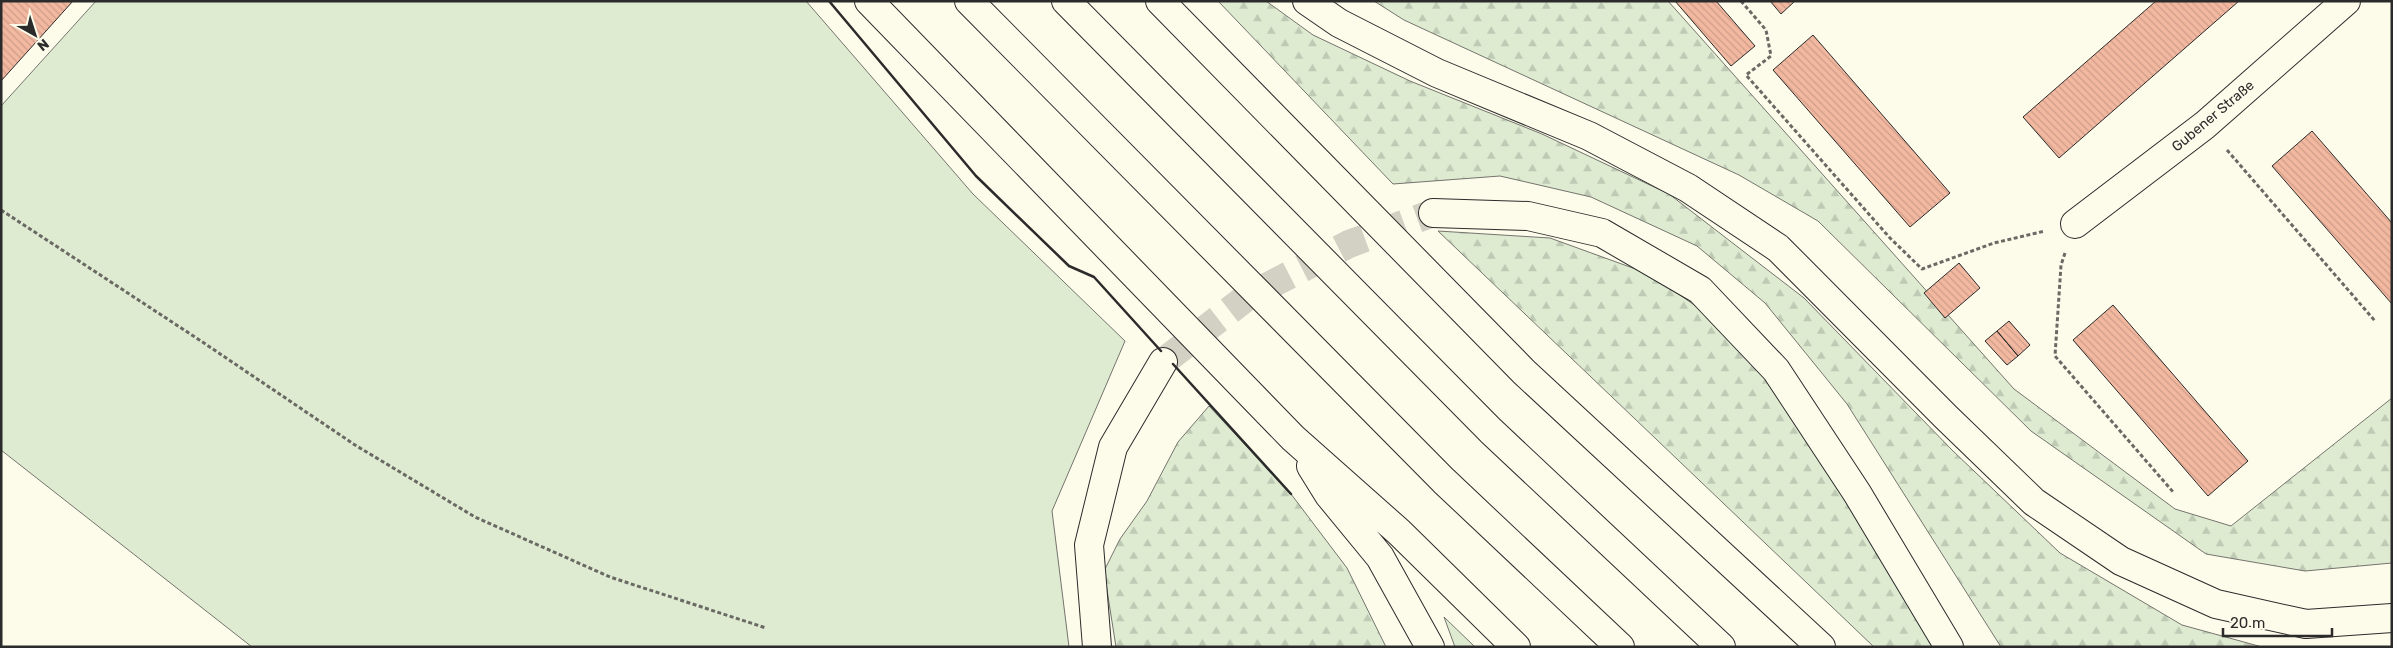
<svg xmlns="http://www.w3.org/2000/svg" width="2393" height="648" viewBox="0 0 2393 648" font-family="Rubik,sans-serif">
  <style>
    .green { fill: #deebd1; stroke: #74746e }
    .forest { fill: url(#forest-firs); stroke: #74746e }
    .building { fill: url(#building-back-hatch); stroke: #2b2b2b }
    .lines { fill: none; stroke-linecap: round; stroke-linejoin: round }
    .highway-tunnel { stroke: #d3d1c4; stroke-width: 28; stroke-dasharray: 28 14; stroke-linecap: butt }
    .minor-casing { stroke: #2b2b2b; stroke-width: 30 }
    .highway-casing { stroke: #2b2b2b; stroke-width: 30 }
    .path { stroke: #6a6964; stroke-width: 3; stroke-dasharray: 4 2.5; stroke-linecap: butt }
    .minor { stroke: #fdfbea; stroke-width: 28 }
    .highway { stroke: #fdfbea; stroke-width: 28 }
    .wall { stroke: #2b2b2b; stroke-width: 2.5 }
    .labels { text-anchor: middle; dominant-baseline: central; stroke-width: 4; stroke-linejoin: round; paint-order: stroke }
    .street-label { font-size: 14px; fill: #2b2b2b; stroke: #fdfbea }
  </style>
  <defs>
    <pattern id="forest-firs" width="22" height="20" patternUnits="userSpaceOnUse" patternTransform="scale(1.25)"><rect width="22" height="20" fill="#deebd1"/><path d="M5 1l3.5 6h-7zM16 11l3.5 6h-7z" fill="#bfcab4"/></pattern>
    <pattern id="building-back-hatch" width="6" height="6" patternUnits="userSpaceOnUse" patternTransform="scale(1.25)"><rect width="6" height="6" fill="#f2b8a0"/><path d="M-1 5l2 2M0 0l6 6M5-1l2 2" fill="none" stroke="#d09e8a"/></pattern>
  </defs>
  <rect width="100%" height="100%" fill="#fdfbea"/>
  <path class="green" d="M96,1h710l167,193 152,147 -73,170 17,136h-817l-251,-197v-344z
    M1444,617l31,30h-20z"/>
  <path class="forest" d="M1218,1h48l47,34 97,46 132,53 127,60 135,104 149,153 107,102 122,72 80,22h-261l-154,-243 -82,-101 -68,-57 -106,-49 -91,-21 -107,8z
    M1374,1h294l346,388 161,120 56,17 161,-128v165l-87,8 -99,-17 -175,-123 -213,-210 -79,-46 -335,-155z
    M1438,231l112,7 102,37 76,54 52,67 69,106 87,145h-62z
    M1209,406l82,88 56,74 39,79h-270l-12,-76 16,-32 27,-38 31,-59z"/>
  <path class="building" d="M1,1h72l-72,80z
    M1675,1h41l39,45 -24,20z
    M1770,1h25l-14,13z
    M2156,1h83l-180,157 -36,-41z
    M1813,35l137,158 -40,34 -137,-157z
    M2312,131l80,92v81l-120,-138z
    M1959,263l21,25 -35,30 -21,-25z
    M2113,305l135,156 -40,35 -135,-156z
    M2009,321l21,24 -12,11 -21,-25z
    M1997,331l21,25 -11,9 -22,-24z"/>
  <g class="lines">
    <path class="highway-tunnel" d="M1163,362l84,-65 102,-53 84,-31"/>
    <g class="minor-casing">
      <path id="minor" d="M2075,224l130,-99 141,-124"/>
    </g>
    <g class="highway-casing">
      <path id="highway" d="M869,1l424,437 106,94 117,115
        M969,1l475,480 176,166
        M1066,1l425,430 230,216
        M1160,1l364,371 297,275
        M1307,1l32,22 98,50 152,63 99,52 90,60 168,169 88,85 87,59 95,43 90,20 86,-6
        M1433,213l95,3 74,17 98,57 76,80 81,123 92,154
        M1311,466l18,29 51,62 50,90
        M1097,647l-8,-102 24,-98 50,-85"/>
    </g>
    <path class="path" d="M1741,1l25,29 5,26 -25,19 144,163 32,31 72,-26 51,-12
      M2227,150l148,171
      M1,210l200,131 154,104 120,72 135,60 156,51
      M2065,253l-4,12 -6,91 119,137"/>
    <use href="#minor" class="minor"/>
    <use href="#highway" class="highway"/>
    <path class="wall" d="M829,1l147,175 93,90 25,11 67,74
      M1173,364l118,130"/>
  </g>
  <g class="labels">
    <g class="street-label">
      <text transform="translate(2213 116) rotate(-40)">Gubener Straße</text>
    </g>
  </g>
  <rect width="2393" height="648" fill="none" stroke="#2b2b2b" stroke-width="5"/>
  <g transform="translate(35 35) rotate(141)" stroke="#fdfbea" stroke-width="4" paint-order="stroke">
  <path d="M0-4L9 19L0 12L-9 19Z" fill="#2b2b2b"/>
  <text y="-8" font-size="14" font-weight="bold" text-anchor="middle" fill="#2b2b2b">N</text>
  </g>
  <path d="M2223 628v8h109v-8" fill="none" stroke="#2b2b2b" stroke-width="2.5"/>
  <text x="2230" y="628" font-size="15" fill="#2b2b2b" stroke="#fdfbea" stroke-width="4" paint-order="stroke">20 m</text>
</svg>
